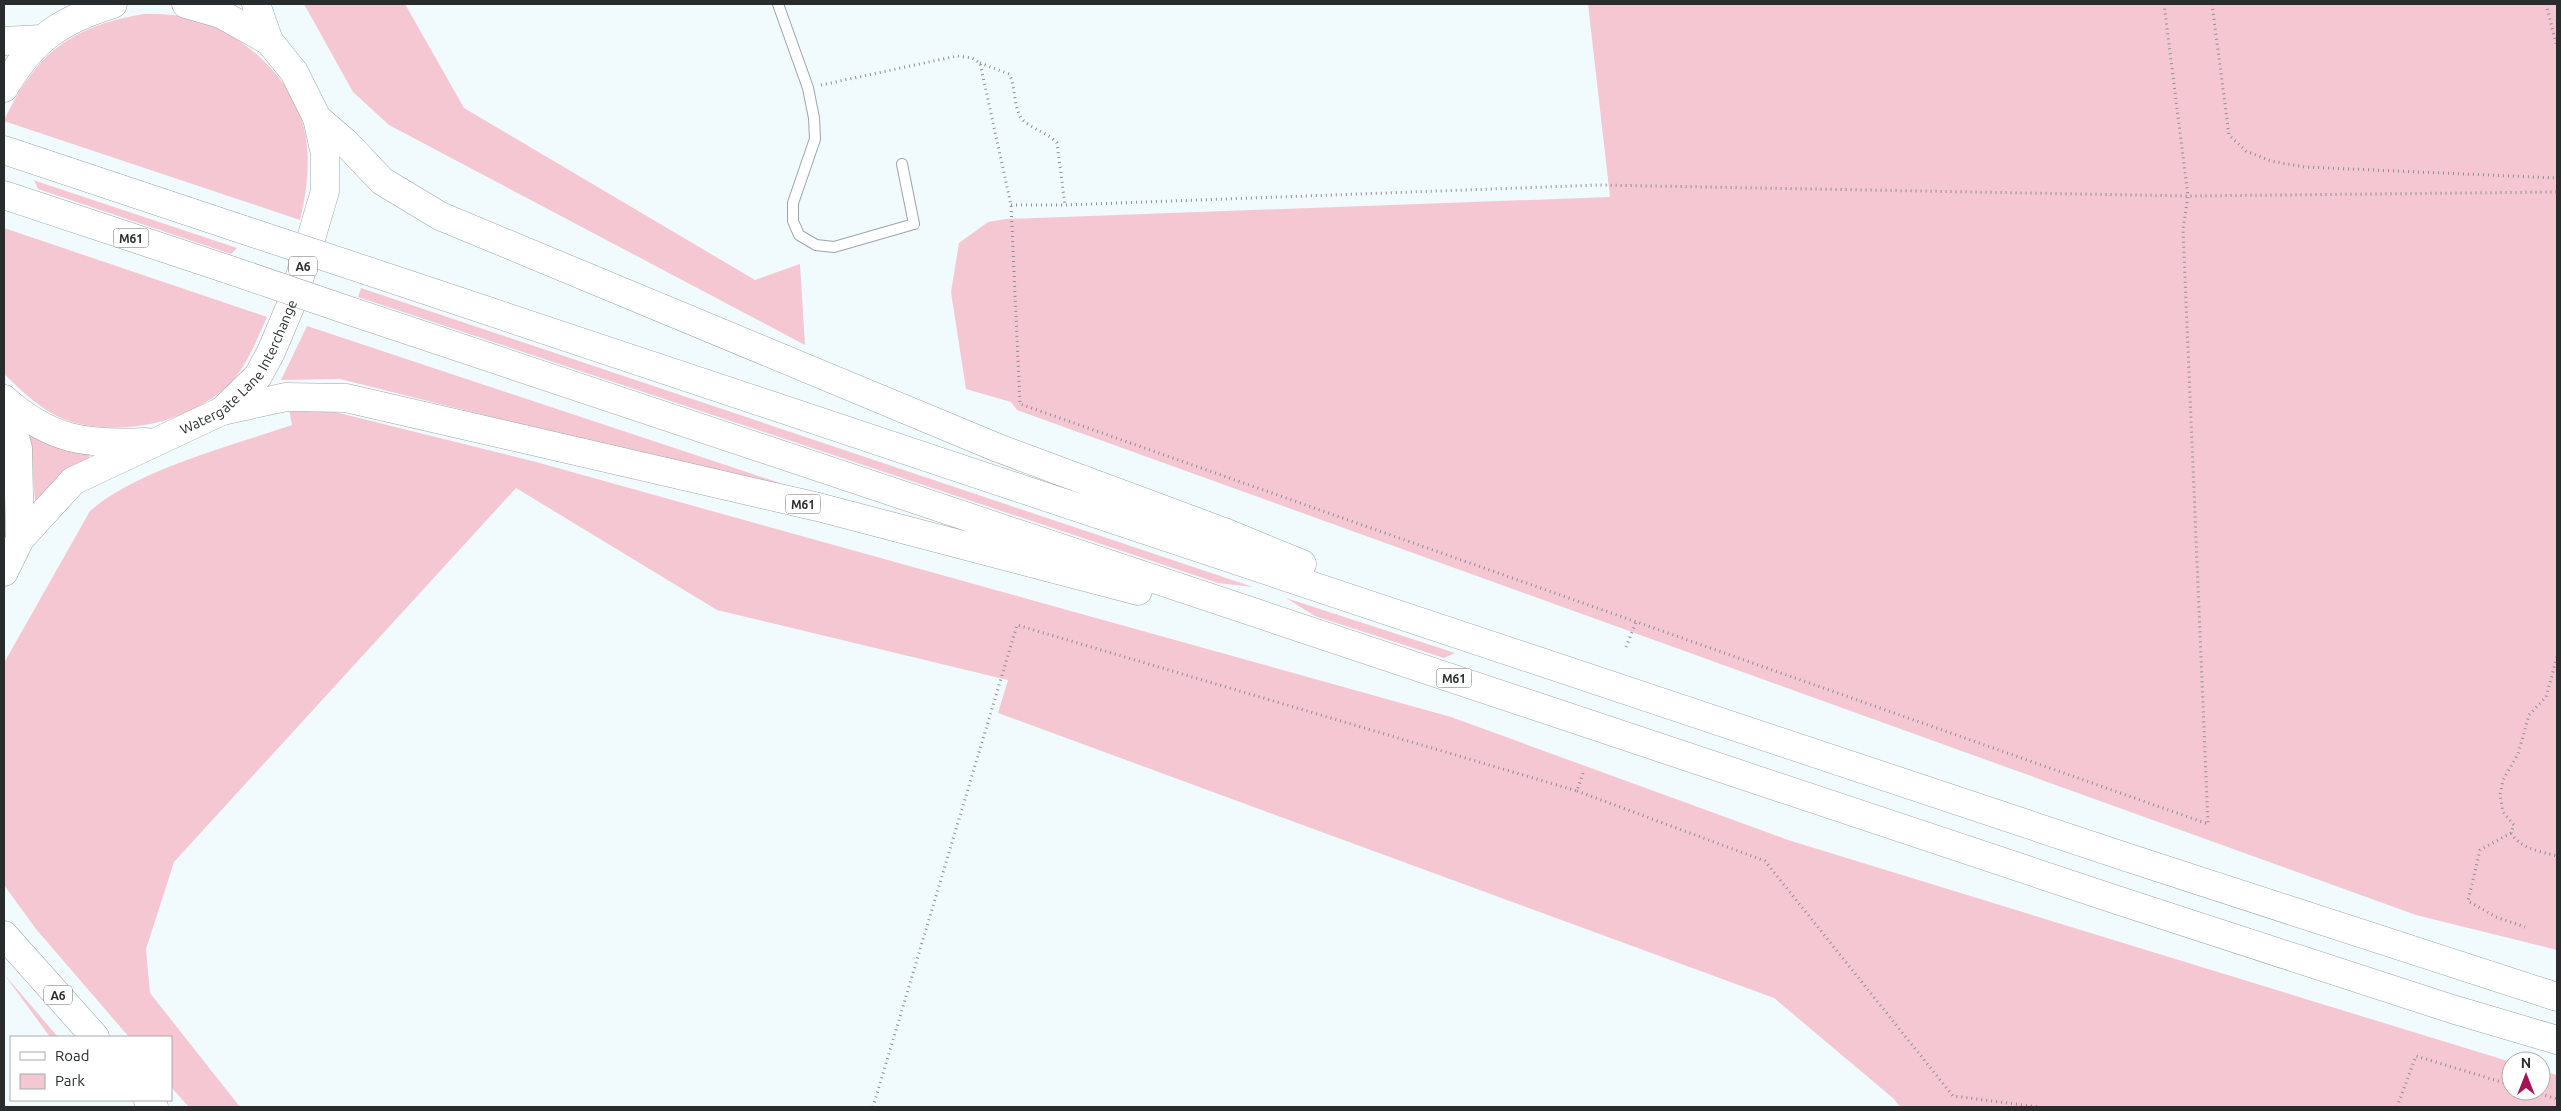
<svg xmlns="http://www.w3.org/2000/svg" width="2561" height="1111" viewBox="0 0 2561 1111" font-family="Ubuntu,sans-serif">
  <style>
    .green { fill: #f5c7d3 }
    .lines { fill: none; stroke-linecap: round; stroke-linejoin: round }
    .lane-casing { stroke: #9da5a8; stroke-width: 12 }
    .secondary-casing { stroke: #9da5a8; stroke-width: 29 }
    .primary-casing { stroke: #9da5a8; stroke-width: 29 }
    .highway-casing { stroke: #9da5a8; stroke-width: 29 }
    .path { stroke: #8b9193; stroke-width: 3; stroke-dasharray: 1 4; stroke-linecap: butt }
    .lane { stroke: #fff; stroke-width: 10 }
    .secondary { stroke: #fff; stroke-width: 28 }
    .primary { stroke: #fff; stroke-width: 28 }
    .highway { stroke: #fff; stroke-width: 28 }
    .highway-bridge-casing { stroke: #9da5a8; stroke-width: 29; stroke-linecap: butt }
    .highway-bridge { stroke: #fff; stroke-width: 28 }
    .labels { text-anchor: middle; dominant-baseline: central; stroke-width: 5; stroke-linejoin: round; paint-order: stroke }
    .shield { fill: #fff; stroke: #696b6c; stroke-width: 1 }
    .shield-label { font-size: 12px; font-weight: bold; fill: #292c2d }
    .street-label { font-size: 14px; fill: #292c2d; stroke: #fff }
  </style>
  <rect width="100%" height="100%" fill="#f1fafd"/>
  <path class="green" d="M304,4h101l59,104 291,172 45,-16 5,81 -416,-220 -36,-33z
    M1588,4h969v946l-141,-35 -1399,-505 -6,-8 -45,-13 -15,-97 8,-49 29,-21 18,-3 604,-22z
    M144,14c17,0 33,0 49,5 46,13 93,53 108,99 11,32 7,69 -1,102l-296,-99c31,-67 67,-95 140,-107z
    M34,180l5,2 198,66 -6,6 -193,-65z
    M4,228l263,89c-10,22 -23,57 -43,72 -40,34 -101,47 -152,33 -27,-8 -48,-29 -68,-48z
    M361,288l892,299 -35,-4 -860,-286z
    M307,326l542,180 -509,-127 -59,1z
    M319,408l217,54 915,255 337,123 723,222v29h30v-20l16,4v32h-657l-6,-8 -120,-101 -776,-285 10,-33 -291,-70 -201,-122 -342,374 -28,87 4,44 90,114h-51l-18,-20v-50h-42l-93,-108 -32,-44v-222l86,-152c47,-41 141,-65 202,-86l-3,-16z
    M25,433l35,14 29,6v7l-48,42 -6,-1 -3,-40z
    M1286,598l169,55 -11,5 -129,-42z
    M4,974l54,63h-8z"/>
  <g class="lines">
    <g class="lane-casing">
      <path id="lane" d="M778,4l30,84 6,30 1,21 -22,64v18l6,14 17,10 18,2 80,-23 -12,-60"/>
    </g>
    <g class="secondary-casing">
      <path id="secondary" d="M256,4l13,37"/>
    </g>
    <g class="primary-casing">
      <g id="primary">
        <path d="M4,88c28,-48 56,-68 109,-84"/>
        <path d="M4,399c46,41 82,46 142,43"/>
        <path d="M4,399l14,49 2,91"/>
        <path id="s1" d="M4,572l16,-33 53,-58 149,-70 36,-35 13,-24 22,-52 32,-109v-37l-8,-36 -23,-46 -25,-31 -48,-27 -35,-10"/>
        <path d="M4,935l91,102"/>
        <path d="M148,1100l6,7"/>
      </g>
    </g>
    <g class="highway-casing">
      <path id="highway" d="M4,41l37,-2
        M317,118l29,25 36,38 58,35 558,232 226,84 78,32
        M4,150l240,80
        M4,195l226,75
        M368,271l1761,587 428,139
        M353,312l1767,589 332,108 105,31
        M222,411l64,-14 60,1 472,109 320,84"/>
    </g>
    <path class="path" d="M2212,4l17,131 17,16 25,10 34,6 252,11
      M2546,4l11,43
      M980,63l29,11c8,14 3,37 16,48 10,8 23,11 32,21l8,62
      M821,85l136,-29 15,2 8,5 31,142 9,199 1188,420 -25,-595 5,-33 -24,-192
      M1011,205h54l534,-20 589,11 369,-4
      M1626,647l10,-25
      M2557,657l-11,40 -17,18 -11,39 -15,26 -3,15 3,17 11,13 -3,8c10,16 28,18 46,23
      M1577,791l188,70 188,235 86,11
      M2511,833l-31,17 -12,51 28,16 29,10
      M2531,1091l26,8
      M873,1107l144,-482 560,166 6,-18
      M2397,1107l19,-51 95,29"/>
    <use href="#lane" class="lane"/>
    <use href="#secondary" class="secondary"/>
    <use href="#primary" class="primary"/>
    <use href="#highway" class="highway"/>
    <g class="highway-bridge-casing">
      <path id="highway-bridge" d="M244,230l124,41
        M230,270l123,42"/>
    </g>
    <use href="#highway-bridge" class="highway-bridge"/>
  </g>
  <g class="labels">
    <g class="shield">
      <rect x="113.5" y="228.5" width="35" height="19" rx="4"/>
      <rect x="289" y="256.5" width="28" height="19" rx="4"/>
      <rect x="785.5" y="494.5" width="35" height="19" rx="4"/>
      <rect x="1436.5" y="668.5" width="35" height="19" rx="4"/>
      <rect x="44" y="985.5" width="28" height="19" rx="4"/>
    </g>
    <g class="shield-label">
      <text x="131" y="238">M61</text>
      <text x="303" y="266">A6</text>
      <text x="803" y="504">M61</text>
      <text x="1454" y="678">M61</text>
      <text x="58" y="995">A6</text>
    </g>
    <g class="street-label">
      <text stroke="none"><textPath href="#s1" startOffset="324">Watergate Lane Interchange</textPath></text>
    </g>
  </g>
  <rect width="2561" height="1111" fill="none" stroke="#292c2d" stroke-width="10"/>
  <rect x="10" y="1036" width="162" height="65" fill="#ffffff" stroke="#a9abab"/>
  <rect x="20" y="1052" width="25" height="8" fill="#ffffff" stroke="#a9abab"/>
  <text x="55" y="1061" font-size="15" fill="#292c2d">Road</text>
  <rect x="20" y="1074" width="25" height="15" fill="#f5c7d3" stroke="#a9abab"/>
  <text x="55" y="1086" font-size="15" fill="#292c2d">Park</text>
  <g transform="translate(2526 1076)"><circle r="24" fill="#ffffff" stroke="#a9abab"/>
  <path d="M0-4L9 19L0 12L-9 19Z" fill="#a51657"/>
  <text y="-8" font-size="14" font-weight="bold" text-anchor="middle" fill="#292c2d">N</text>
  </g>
</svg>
